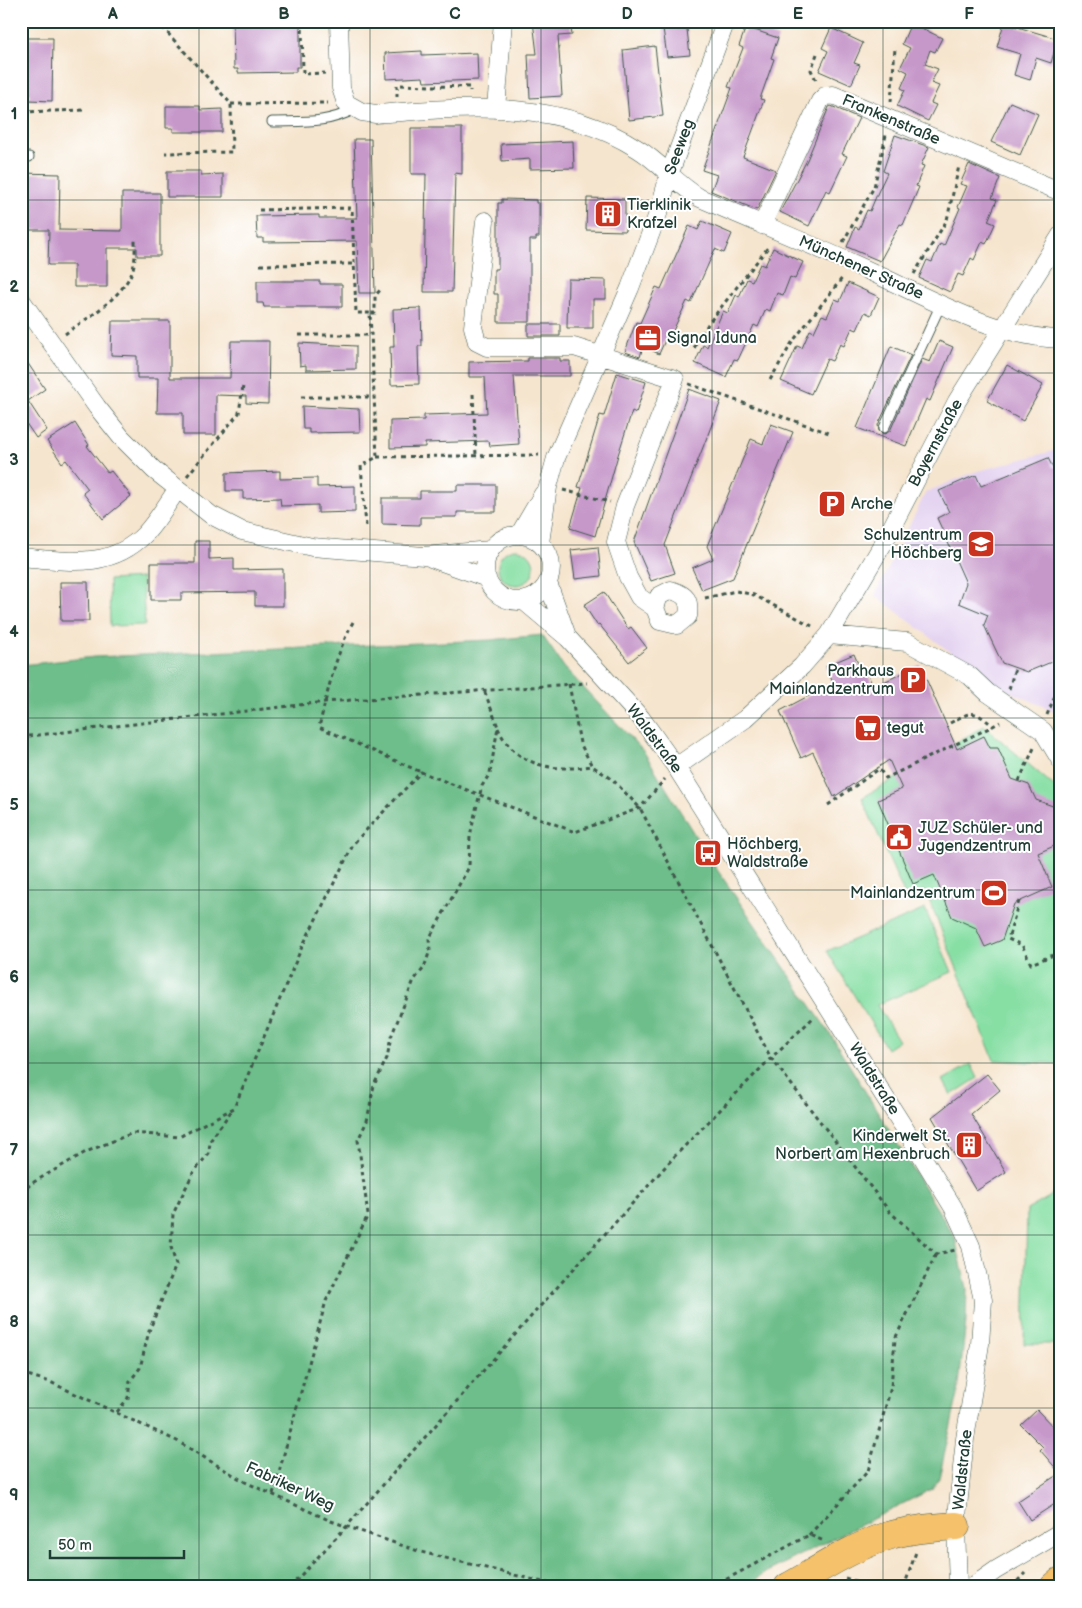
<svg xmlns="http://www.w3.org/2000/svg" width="1082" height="1608" viewBox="0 0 1082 1608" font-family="'Balsamiq Sans',sans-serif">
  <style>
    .built { fill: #e4d3f1 }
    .green { fill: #87dfa4; stroke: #538e6c }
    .forest { fill: #6dbe8a; stroke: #467e5f }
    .building { fill: #c698ca }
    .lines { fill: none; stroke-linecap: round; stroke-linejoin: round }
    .lane-casing { stroke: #3f564b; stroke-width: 11 }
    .street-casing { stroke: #3f564b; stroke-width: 19 }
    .primary-casing { stroke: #3f564b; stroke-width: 29 }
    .path { stroke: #3f564b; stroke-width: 3; stroke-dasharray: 4 4; stroke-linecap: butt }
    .lane { stroke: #fff; stroke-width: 9 }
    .street { stroke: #fff; stroke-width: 18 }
    .primary { stroke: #f5c16b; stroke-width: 28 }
    .grid { fill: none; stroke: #1f3d34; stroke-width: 1; stroke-opacity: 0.55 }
    .labels { text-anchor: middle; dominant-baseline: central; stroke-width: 4; stroke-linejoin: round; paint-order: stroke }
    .street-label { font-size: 16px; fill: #1f3d34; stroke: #fff }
    .poi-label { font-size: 16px; fill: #1f3d34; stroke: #fff; text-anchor: start }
    .neatline { fill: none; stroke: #1f3d34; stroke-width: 2 }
    .grid-label { font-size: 16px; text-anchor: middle; font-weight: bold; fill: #1f3d34 }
  </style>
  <rect width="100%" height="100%" fill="#fff"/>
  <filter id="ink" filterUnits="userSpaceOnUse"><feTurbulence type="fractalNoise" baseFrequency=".02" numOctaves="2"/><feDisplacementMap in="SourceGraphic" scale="10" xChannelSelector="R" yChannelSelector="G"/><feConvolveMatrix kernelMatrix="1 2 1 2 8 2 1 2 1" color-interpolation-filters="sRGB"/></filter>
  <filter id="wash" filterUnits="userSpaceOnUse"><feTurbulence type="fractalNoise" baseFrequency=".0096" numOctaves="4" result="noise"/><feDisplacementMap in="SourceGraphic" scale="20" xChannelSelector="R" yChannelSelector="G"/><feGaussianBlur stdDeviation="1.12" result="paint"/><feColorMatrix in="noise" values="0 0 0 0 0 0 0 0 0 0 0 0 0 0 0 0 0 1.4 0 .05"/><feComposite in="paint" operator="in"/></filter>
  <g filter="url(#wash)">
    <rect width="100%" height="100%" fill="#f6e5ce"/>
    <path class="built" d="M1061,449v265l-70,-31 -116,-88 51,-103 48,-20z"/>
    <path class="green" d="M498 567a18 18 0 1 1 36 0a18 18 0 1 1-36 0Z
      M142,578l3,47 -35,1 -1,-46z
      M984,726l77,66v272l-67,-4 -69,-170 -19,8 -44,-100z
      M925,909l27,63 -75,33 22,36 -12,8 -60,-98z
      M971,1064l7,14 -27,17 -8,-15z
      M1061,1177v167h-37l3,-134 24,-14z"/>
    <path class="forest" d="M542,635l22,32 80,85 63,103 122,177 126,206 12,50 -1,33 -8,73 -19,84 -7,11 -167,84 -18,14h-726v-922l73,-8 396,-17z"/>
    <g id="blocks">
      <path class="building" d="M233,21h67v46h-4v5l-58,1v-4h-4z
        M533,21h37l2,14 -14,1 4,60 -32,2 -2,-44h9z
        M662,21h24l4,34 -23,2z
        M911,23l31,15 -7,14 -5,-2 -5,14 13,5 -7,14 8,3 -8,17 5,2 -8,16 -31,-15 8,-16 -4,-2 7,-16 -8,-4 10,-20 -8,-4z
        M1004,23l54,16 -7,24 -15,-5 -6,22 -16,-5 6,-21 -23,-7z
        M746,27l32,11 -7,20 3,1 -14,40 4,1 -21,57 33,13 -19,40 -46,-19 6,-16 -15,-5 30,-82 -4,-1 15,-39 -4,-2z
        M831,28l32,15 -9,20 6,2 -9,20 -32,-14 9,-20 -6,-3z
        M21,38h32l-1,63 -23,-1 1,-7 -9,-1z
        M655,46l8,70 -34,4 -6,-70z
        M422,51v4l55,-2 1,27 -54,2 -1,-5 -37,2 -1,-26z
        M1010,102l28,12 -18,41 -29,-13z
        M166,106h34v4l22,-1v23h-49v-4h-7z
        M831,106l28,12 -17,36 5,2 -17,36 -4,-2 -17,36 -29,-14 27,-52 22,-53z
        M411,128h51v46l-7,-1 -3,119h-28l2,-118h-15z
        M895,135l34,12 -8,18 3,1 -8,20 3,1 -16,38 -3,-1 -20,37 -33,-14 8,-20 4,2 8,-19 3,1 8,-19 9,-19 -4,-2z
        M354,139h17l4,154h-16l-2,-52 -94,1v-4h-6l-1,-22 63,-1v3h38z
        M573,141l1,27 -44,1v-10l-28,2 -1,-17z
        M969,164l31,14 -8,20 5,2 -9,21 7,3 -9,20 -4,-2 -8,18 -3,-2 -8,18 -5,-2 -8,18 -31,-14 8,-18 5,2 8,-18 4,2 16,-38 -2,-1 9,-21 -7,-2z
        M167,171h34v4l22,-1v23h-56z
        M21,173l39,1 -1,56 63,1v-38h38v63h-23v-8h-30v39h-33v-22h-26l1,-35h-22v-22h-6z
        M587,198l38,1v32l-39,-1z
        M502,199l34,1v3h3v34h-3v3h-6v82h-32v-28h-4v-25h4v-66h4z
        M702,221l30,13 -8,19 -9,-4 -24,54 -4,-2 -17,36 -3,-1 -8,18 -16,-8 -3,11 -15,-5 11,-30 4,1 16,-36 5,2 28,-63 9,4z
        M773,248l30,14 -8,17 -5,-2 -7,18 -6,-2 -7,18 -4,-2 -8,18 -4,-2 -16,35 -4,-1 -8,18 -31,-14 8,-18 4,2 16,-36 5,2 8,-18 3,2 8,-18 5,2 8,-17 5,2z
        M568,279l38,1v19h-13v29h-26z
        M257,281h63v3h22v23h-78l-1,-4h-6z
        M848,283l31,14 -8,18 -6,-3 -8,18 -5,-2 -8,18 -4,-2 -8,17 -5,-2 -16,35 -30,-13 16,-35 5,2 8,-18 4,2 8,-17 5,2 8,-18 5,2z
        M421,308l1,38h-4l1,38 -28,1 -1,-38h4l-1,-38z
        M112,321h58v57h60l1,-37h38l-1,63 -22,-1v-7l-30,-1v40h-33v-22h-26l1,-35h-21v-22l-26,-1z
        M528,324h32v12h-32z
        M939,341l14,6 -23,54 -4,-2 -20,47 -49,-18 34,-82 20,9 -33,70 1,6 5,3 6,-3 32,-72 8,3z
        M299,343l57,3v23l-50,1v-5l-6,1z
        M21,353l24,36 -17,12 19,29 -11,8 -15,-22z
        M528,358h32v3h10v15h-56l5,68 -29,2 -1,-5 -64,2v4l-35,1v-27l34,-1v-5l63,-2 -2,-36h-16v-15l59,-1z
        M1007,365l36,20 -20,36 -36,-20z
        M617,373l29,9 -10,31 -4,-2 -14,44 -23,81 -25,-8 12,-40 -4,-1 22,-72 4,1z
        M689,389l32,12 -56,144 10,28 -24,8 -17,-39z
        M302,406l57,3 1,23 -51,1v-4h-6z
        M75,423l14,22 -2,1 21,27 3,-2 20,25 -28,23 -20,-26 5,-4 -22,-29 -4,3 -15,-22z
        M771,424l22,8 -60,146 -31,12 -10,-22 21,-9 -6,-13 44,-107 12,5z
        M1048,458l5,10 8,-4v194l-34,14 -25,-9 -18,-38 4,-10 -29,-12 7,-20 -29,-65 12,-6 -10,-21 37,-16 5,11z
        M280,471v8l37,-1v9l38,-1v26l-37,1v-8l-37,1 -1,-8 -37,1v-8h-17v-18z
        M457,485h39v27h-39v5h-37v8l-38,-1v-26h38v-7h37z
        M195,541h14v18l25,-1v12l49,-1v37h-28v-14l-74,1v7h-30v-37h44z
        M598,547l3,29 -26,3 -4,-29z
        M60,582h28l1,39h-28z
        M604,592l24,37 3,-2 16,21 -18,14 -30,-38 -2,1 -13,-20z
        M854,654l7,17 5,-2 7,18 47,-22 37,84 27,-13 6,12h8l14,31 17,6 7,15 25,9v34l-23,10 14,34 -38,17 -12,36 -17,7 -9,-19 -24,-11 -18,-42 -21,9 -35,-84 24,-11 -13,-29 -55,37 -21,-45 -12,6 -21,-47 53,-28 -7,-17z
        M987,1074l13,16 -29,24 35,58 -30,19 -44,-74z
        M1037,1410l24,25v65l-31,20 -12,-19 42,-28 -20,-23 3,-3 -22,-22z"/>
    </g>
  </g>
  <g filter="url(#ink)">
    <use href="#blocks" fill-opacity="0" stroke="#3f564b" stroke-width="1"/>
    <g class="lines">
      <g class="lane-casing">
        <path id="lane" d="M272,122c32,-1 54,2 83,-13
          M21,157h8
          M884,428l57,-124"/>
      </g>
      <g class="street-casing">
        <path id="street" d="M339,21l2,67 5,15 16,9 14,2c90,-7 182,-16 262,35 23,14 38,35 62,49 51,22 103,43 154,66 62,27 139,74 207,75
          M496,109l7,-88
          M485,221l-12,106 4,15 10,5h87l101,32 -50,127 -9,36 12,35 11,20 16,11 5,13 17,4 11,-9c2,-16 -1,-21 -17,-26l-12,6 -4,12
          M762,225l58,-124 5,-5 8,-1 33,14 195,83
          M21,300l76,107 24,30 33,33 57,45 31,16 70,16 112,9 66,-6
          M485 568a33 33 0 1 1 66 0a33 33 0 1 1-66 0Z
          M519,535l24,-41
          M540,543l8,-56 8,-29 74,-170 29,-77 10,-36 57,-154
          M21,557c46,4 89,13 124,-23 12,-13 22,-30 32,-44
          M431,558l56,20
          M548,583l19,53
          M524,601l44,37 73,80 35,49 236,373 41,67 18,39 12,54 -3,44 -15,95 -9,87 2,61
          M829,635l78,7 63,34 18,17 55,38 18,30
          M676,767l69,-48 57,-53 27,-31 54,-91 74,-143 104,-166
          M972,1587l24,-17 65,-38"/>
      </g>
      <g class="primary-casing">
        <path id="primary" d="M788,1587c32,-18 64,-40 100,-51 22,-7 45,-8 68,-10
          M1054,1587l7,-6"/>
      </g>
      <path class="path" d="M157,21l74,83 1,48 -67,1
        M302,21l1,53 22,-1
        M817,54l-6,16 6,12
        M397,97v-12l73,2v4
        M891,102l4,-54
        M231,104l97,-1
        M23,112l61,-2
        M21,117l6,-30
        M259,210l93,-2 4,105h14
        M843,242l31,-55 12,-52
        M260,265l94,-1
        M914,274l33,-54 12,-54
        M65,334c22,-16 54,-34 66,-60 5,-11 4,-23 4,-35
        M299,335h72
        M694,348l14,-24 61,-78
        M770,380l23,-39 50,-64
        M689,384l143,50
        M473,394l3,61
        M301,397h73
        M377,457l162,-2
        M187,476l52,-63 4,-27
        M563,490l47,12
        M366,526l-5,-60 16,-9 -7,-144h5v-17l6,-7
        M705,598l31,-7 18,4 60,32
        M353,622c-18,33 -25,69 -34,105l102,45
        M569,684l11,59 12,23 20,13 28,29 131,250 119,154 46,42 20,-4
        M1009,689l6,-21
        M1047,715l14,-34
        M950,723c22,-12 23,-14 43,3l7,-4
        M498,728c17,39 56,44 94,38
        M21,737l304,-35 262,-19
        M1019,781l15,-33
        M828,805l51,-36 7,9 107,-52
        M1019,901l-11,38 14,6 9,19 25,-10
        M21,1193l11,-10 54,-31 47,-19 46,4 55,-29 67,-159 53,-106 67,-71 154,60 65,-24 25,-29
        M21,1373l29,9 127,59 68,41 86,39 90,31 142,35
        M117,1412l11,-14 2,-17 10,-13 9,-37 27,-66 -5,-18 2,-33 20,-41 16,-20 1,-12 22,-31
        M273,1494l53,-193 42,-86 -10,-75 9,-19 7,-36 13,-27 4,-21 23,-57 10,-12 6,-18 -1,-11 40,-72 1,-31 7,-31 5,-19 8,-13 8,-46 -14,-37
        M809,1535l59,-64 23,-84 4,-48 41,-85
        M845,1578l30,9
        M290,1587l57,-61 188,-214 139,-155 97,-99 43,-41
        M712,1587l97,-52 15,6
        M904,1587l12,-35
        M1012,1587l13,-14"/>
      <use href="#lane" class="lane"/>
      <use href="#street" class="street"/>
      <use href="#primary" class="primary"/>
    </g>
  </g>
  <path class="grid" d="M199,21v1566M370,21v1566M541,21v1566M712,21v1566M883,21v1566M21,200h1040M21,373h1040M21,545h1040M21,718h1040M21,890h1040M21,1063h1040M21,1235h1040M21,1408h1040"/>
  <defs>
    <g id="building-square" transform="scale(1.4375)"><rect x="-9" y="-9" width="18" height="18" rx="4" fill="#c8321e" stroke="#fff"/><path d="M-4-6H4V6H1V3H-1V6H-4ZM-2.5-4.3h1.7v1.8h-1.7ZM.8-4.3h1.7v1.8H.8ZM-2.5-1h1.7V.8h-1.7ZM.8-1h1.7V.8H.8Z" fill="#fff"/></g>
    <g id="office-square" transform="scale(1.4375)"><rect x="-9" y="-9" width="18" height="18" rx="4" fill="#c8321e" stroke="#fff"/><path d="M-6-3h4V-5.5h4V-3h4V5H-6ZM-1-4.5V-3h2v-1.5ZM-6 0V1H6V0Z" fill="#fff"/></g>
    <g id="parking-square" transform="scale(1.4375)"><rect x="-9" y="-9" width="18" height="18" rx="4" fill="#c8321e" stroke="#fff"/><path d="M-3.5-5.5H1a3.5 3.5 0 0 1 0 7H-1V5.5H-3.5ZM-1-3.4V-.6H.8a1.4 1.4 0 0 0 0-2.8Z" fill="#fff"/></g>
    <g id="school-square" transform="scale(1.4375)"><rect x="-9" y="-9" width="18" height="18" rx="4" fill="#c8321e" stroke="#fff"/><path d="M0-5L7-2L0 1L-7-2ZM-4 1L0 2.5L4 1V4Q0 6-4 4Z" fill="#fff"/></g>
    <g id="supermarket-square" transform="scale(1.4375)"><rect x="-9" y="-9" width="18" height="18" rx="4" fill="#c8321e" stroke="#fff"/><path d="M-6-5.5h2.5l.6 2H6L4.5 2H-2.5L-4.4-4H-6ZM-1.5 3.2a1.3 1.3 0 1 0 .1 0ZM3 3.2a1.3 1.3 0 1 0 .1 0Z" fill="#fff"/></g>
    <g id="civic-square" transform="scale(1.4375)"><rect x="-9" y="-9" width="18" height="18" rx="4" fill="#c8321e" stroke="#fff"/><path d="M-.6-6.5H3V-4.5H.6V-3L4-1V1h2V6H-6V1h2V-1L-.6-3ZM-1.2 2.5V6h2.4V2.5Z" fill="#fff"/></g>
    <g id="bus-square" transform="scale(1.4375)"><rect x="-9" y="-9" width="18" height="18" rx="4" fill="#c8321e" stroke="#fff"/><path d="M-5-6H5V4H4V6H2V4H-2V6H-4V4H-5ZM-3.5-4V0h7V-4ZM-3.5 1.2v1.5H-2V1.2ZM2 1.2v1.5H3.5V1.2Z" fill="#fff"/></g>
    <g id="stadium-square" transform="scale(1.4375)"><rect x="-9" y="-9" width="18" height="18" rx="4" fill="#c8321e" stroke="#fff"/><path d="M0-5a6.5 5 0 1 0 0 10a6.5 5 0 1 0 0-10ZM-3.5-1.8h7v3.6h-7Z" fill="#fff"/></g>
  </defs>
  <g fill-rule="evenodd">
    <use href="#building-square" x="608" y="214"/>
    <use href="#office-square" x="648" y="338"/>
    <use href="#parking-square" x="832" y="504"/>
    <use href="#school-square" x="981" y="544"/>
    <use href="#parking-square" x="913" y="680"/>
    <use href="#supermarket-square" x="868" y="728"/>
    <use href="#civic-square" x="899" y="837"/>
    <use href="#bus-square" x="708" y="853"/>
    <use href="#stadium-square" x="994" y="893"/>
    <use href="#building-square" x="969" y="1145"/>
  </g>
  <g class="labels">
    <g class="street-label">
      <text transform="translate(891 120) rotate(23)">Frankenstraße</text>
      <text transform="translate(680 147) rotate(-70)">Seeweg</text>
      <text transform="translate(861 268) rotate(24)">Münchener Straße</text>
      <text transform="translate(936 443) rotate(-62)">Bayernstraße</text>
      <text transform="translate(654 739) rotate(53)">Waldstraße</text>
      <text transform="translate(874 1079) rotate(58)">Waldstraße</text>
      <text transform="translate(963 1470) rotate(-84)">Waldstraße</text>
      <text transform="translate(290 1487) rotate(25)">Fabriker Weg</text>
    </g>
    <g class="poi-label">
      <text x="627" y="205">Tierklinik<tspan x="627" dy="18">Krafzel</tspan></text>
      <text x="667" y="338">Signal Iduna</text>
      <text x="851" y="504">Arche</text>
      <text x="962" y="535" text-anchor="end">Schulzentrum<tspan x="962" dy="18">Höchberg</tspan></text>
      <text x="894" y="671" text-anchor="end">Parkhaus<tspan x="894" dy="18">Mainlandzentrum</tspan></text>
      <text x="887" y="728">tegut</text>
      <text x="918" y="828">JUZ Schüler- und<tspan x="918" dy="18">Jugendzentrum</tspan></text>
      <text x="727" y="844">Höchberg,<tspan x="727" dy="18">Waldstraße</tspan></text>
      <text x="975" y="893" text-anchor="end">Mainlandzentrum</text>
      <text x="950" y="1136" text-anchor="end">Kinderwelt St.<tspan x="950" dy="18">Norbert am Hexenbruch</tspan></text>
    </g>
  </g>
  <rect width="1082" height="1608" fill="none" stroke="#fff" stroke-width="55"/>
  <path d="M50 1550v8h134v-8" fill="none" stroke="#1f3d34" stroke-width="2.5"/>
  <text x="58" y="1550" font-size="15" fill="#1f3d34" stroke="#ffffff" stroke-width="4" paint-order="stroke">50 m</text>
  <rect x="28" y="28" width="1026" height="1552" class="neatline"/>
  <g class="grid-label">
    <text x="113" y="19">A</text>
    <text x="284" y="19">B</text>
    <text x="455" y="19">C</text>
    <text x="627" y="19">D</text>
    <text x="798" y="19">E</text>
    <text x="969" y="19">F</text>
    <text x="14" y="119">1</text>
    <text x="14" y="292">2</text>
    <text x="14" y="465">3</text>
    <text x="14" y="637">4</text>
    <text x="14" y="810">5</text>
    <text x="14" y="982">6</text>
    <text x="14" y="1155">7</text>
    <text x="14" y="1327">8</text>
    <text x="14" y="1500">9</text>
  </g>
</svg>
